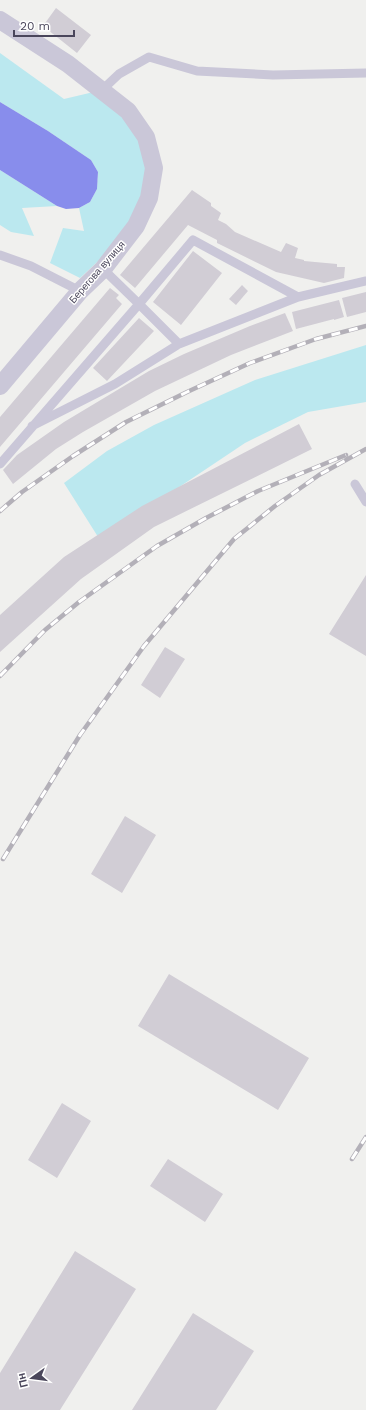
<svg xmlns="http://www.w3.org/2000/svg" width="366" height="1410" viewBox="0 0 366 1410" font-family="'Work Sans',sans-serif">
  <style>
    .green { fill: #bbe8ef }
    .water { fill: #888dec }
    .building { fill: #d1cdd5 }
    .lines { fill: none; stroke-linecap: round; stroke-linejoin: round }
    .service { stroke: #cac7d8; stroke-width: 9 }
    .minor { stroke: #cac7d8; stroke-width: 18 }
    .rail-casing { stroke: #b3b0b8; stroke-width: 4.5 }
    .rail { stroke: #fff; stroke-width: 3; stroke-dasharray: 9; stroke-linecap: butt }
    .labels { text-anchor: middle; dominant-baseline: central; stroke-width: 3; stroke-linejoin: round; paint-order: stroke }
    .street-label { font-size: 10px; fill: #4a465b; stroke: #fff }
  </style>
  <rect width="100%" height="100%" fill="#f0f0ee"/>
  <path class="green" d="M0,53l64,46 38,-9 26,21 26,57 -18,58 -56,52 -30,-15 13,-35 21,3 -5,-23 11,-6 7,-13 1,-17 -7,-12 -43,-29 -48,-29z
    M0,170l57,36 -35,2 12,28 -23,-4 -11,-7z
    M366,345v57l-58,10 -63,31 -145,97 -36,-57 43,-32 47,-26 101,-45z"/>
  <path class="water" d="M0,102l48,29 43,29 7,12 -1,17 -7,13 -11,6 -13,1 -9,-3 -57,-36z"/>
  <path class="building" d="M56,8l35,27 -14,18 -34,-27z
    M192,190l19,13v3l10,7 -3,7 8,4 9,8 46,20 5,-9 12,5 -3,10 9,2v1l33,3v3h8l-1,11 -20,5 -48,-11 -59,-29v-3l-29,-15 -53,63 -15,-13z
    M193,251l29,22 -41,52 -28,-23z
    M242,285l6,6 -12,14 -7,-6z
    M110,288l9,7 -3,3 6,6 -122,143v-30z
    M366,292v20l-19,5 -5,-19z
    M339,300l5,17 -10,3v-1l-38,10 -4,-17z
    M285,313l8,18 -62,24 -76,36 -72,41 -27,17 -43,35 -10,-14 14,-15 47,-33 85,-51 35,-17 66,-28z
    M139,318l15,13 -47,50 -14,-13z
    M299,424l13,25 -158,78 -73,52 -81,73v-37l64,-58 78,-51z
    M366,575v81l-37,-22z
    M165,647l20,12 -25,39 -19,-13z
    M125,816l31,19 -34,58 -31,-19z
    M169,974l140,84 -31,52 -140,-84z
    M62,1103l29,18 -34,57 -29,-18z
    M168,1159l55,35 -18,28 -55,-36z
    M75,1251l61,38 -76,121h-60v-37z
    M193,1313l61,38 -38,59h-84z"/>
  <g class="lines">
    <path class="service" d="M102,90l17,-16 30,-17 48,14 76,4 93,-2
      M0,255l31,11 49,25
      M179,344l-40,-40 54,-64 105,57
      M32,426l83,-42 64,-40 119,-47 68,-16
      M0,464l139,-160 -36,-35
      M355,484l11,18"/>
    <path class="minor" d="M0,20l68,44 60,47 18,26 8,31 -5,30 -13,28 -33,43 -23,22 -80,95"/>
    <g class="rail-casing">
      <path id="rail" d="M0,511l22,-19 51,-36 53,-34 61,-30 63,-29 66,-24 50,-13
        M0,676l45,-46 34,-28 78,-56 49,-28 52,-27 88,-36
        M3,859l77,-124 64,-89 90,-107 41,-33 44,-31 47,-26
        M352,1159l14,-22"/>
    </g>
    <use href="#rail" class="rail"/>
  </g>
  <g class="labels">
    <g class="street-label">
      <text transform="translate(97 272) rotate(-49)">Берегова вулиця</text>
    </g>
  </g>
  <g transform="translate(32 1378) rotate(256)" stroke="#ffffff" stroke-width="3" paint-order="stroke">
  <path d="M0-3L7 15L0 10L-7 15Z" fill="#4a465b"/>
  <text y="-6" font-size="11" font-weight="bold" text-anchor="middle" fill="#4a465b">Пн</text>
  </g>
  <path d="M14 30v6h60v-6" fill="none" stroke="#4a465b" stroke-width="2"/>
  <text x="20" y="30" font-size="12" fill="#4a465b" stroke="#ffffff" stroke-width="3" paint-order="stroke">20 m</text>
</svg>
